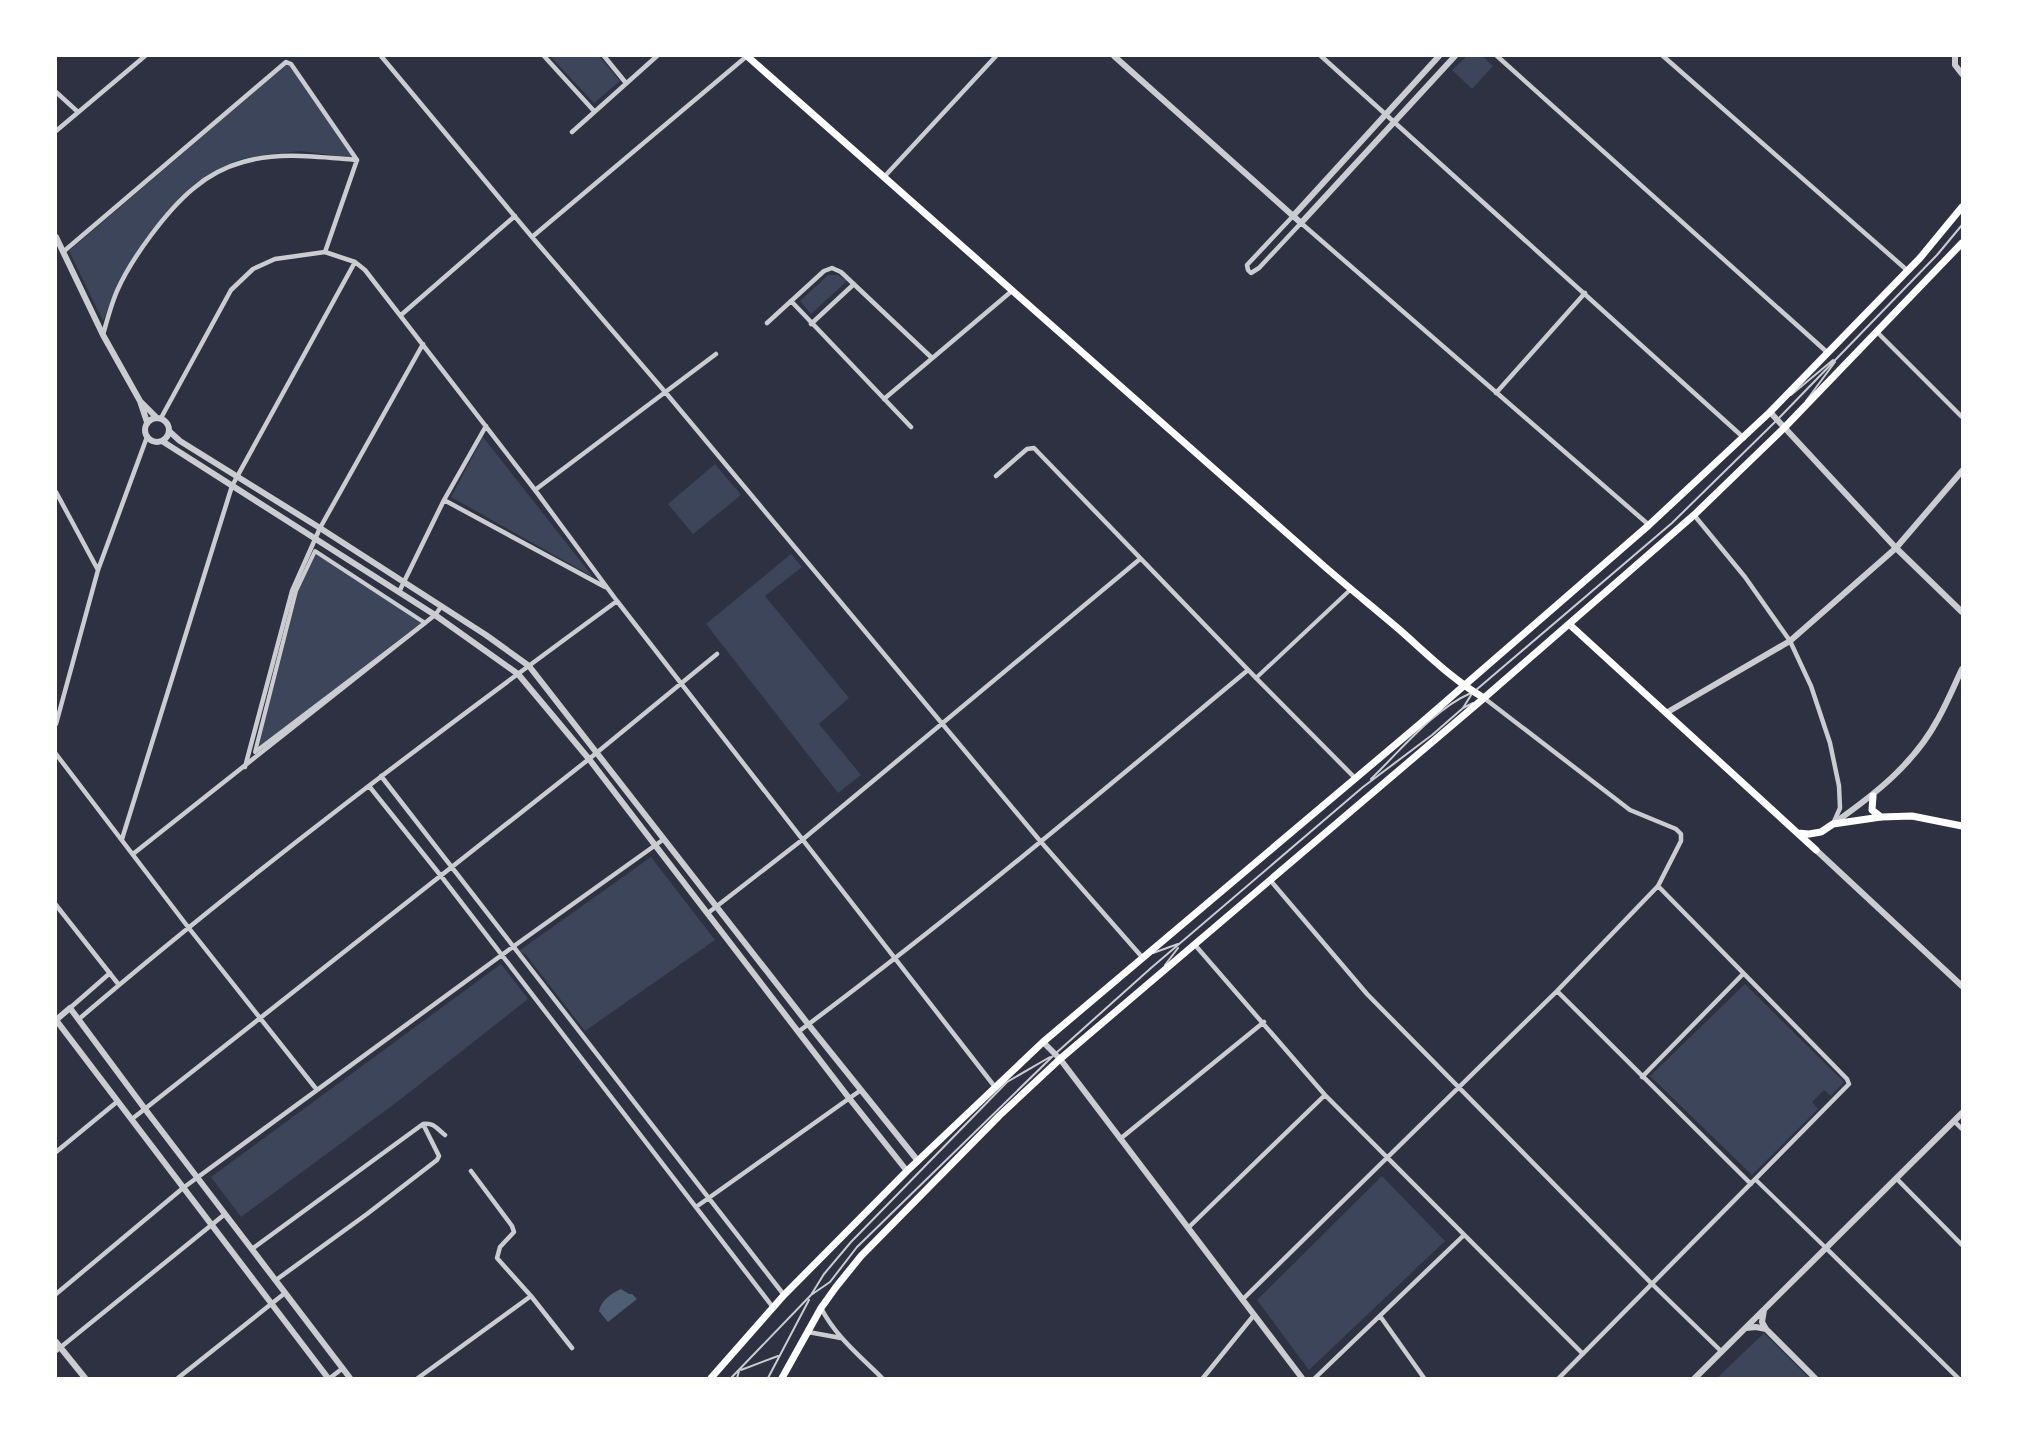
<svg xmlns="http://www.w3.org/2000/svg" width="2018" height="1434" viewBox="0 0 2018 1434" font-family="Signika,sans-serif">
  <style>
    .green { fill: #3c4559 }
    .water { fill: #4f5d75 }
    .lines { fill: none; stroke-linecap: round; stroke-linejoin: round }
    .service { stroke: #caccd0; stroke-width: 2 }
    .pedestrian { stroke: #caccd0; stroke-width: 4 }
    .minor { stroke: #caccd0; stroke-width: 4.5 }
    .tertiary { stroke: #caccd0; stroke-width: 6 }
    .secondary { stroke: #fff; stroke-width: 7 }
  </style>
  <rect width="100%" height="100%" fill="#2d3142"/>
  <path class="green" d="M550,56h49l21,25 -26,22z
    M1467,56h15l11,10 -21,23 -20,-19z
    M288,63l65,95 -52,-7 -30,3 -29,5 -26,11 -22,14 -34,38 -45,69 -12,30 -34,-70z
    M828,275h10l9,6 -36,33 -11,-13z
    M483,437l110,140 -142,-80z
    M715,464l26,31 -48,39 -25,-30z
    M315,551l110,72 -170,129 41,-161z
    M791,554l11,13 -37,29 84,102 -30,26 42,51 -23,18 -132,-169z
    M651,857l64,83 -130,91 -59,-76 -7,-4z
    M501,964l27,35 -127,100 -160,118 -30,-40z
    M1745,984l99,98 -13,14 -7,-6 -12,12 6,7 -66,66 -102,-99z
    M1382,1176l63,65 -136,129 -52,-70z
    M1764,1333l45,45h-92z"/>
  <path class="water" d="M621,1289l8,5h3l5,5 -29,23 -9,-11c3,-12 12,-17 22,-22z"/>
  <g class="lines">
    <path class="service" d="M1791,395l42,-35
      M1806,401l29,-39
      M1476,690l196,-167 106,-104 159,-164 25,-30
      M1463,708l10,-16
      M1371,779c30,-29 63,-70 100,-86
      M1153,953l25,-9
      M1165,965l13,-17
      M811,1295l13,-21 27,-32 156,-160 43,-25
      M741,1370l37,-14
      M731,1378l80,-83 19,-13 27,-35 198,-193 96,-86 212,-181 69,-52 31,-27 10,-5
      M737,1378l2,-7
      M768,1378l41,-78"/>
    <path class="pedestrian" d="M315,551l110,72 -170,129 41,-161z
      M1256,678l94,-88
      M1756,1180l70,68"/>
    <path class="minor" d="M381,56l151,181 134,156 375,449 101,115
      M544,56l50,55
      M604,56l22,27
      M1321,56l423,382
      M1497,56l331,297
      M1663,56l245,215
      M56,92l22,20
      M56,131l89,-75
      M572,132l85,-76
      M884,177l112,-121
      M1293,216l-46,49 1,5 3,3 8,-5 42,-45 348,302
      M532,237l215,-181
      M63,252l223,-190 5,2 66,96
      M325,252l32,-92
      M791,301l120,126
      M401,315l114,-99
      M767,323l57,-52 8,-3 9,4 91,86
      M811,324l43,-40
      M1877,332l85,85
      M103,335c4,-15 8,-30 14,-44 14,-32 50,-81 77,-103 14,-12 31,-21 49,-26 37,-11 76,-5 114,-2
      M1496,393l89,-100
      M884,399l129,-109
      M161,418l70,-128 22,-21 22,-10 50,-7 30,10 10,8 170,220 82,111 378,486
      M996,476l31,-27 7,-1 222,230 99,100
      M535,490l181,-136
      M56,492l42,78
      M444,500l161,87
      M1694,515l51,62 45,64 21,45 19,57 9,43 1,22 -7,16
      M399,592l45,-92 42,-74
      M56,724l42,-154 49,-133
      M56,754l132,173 129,163
      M245,767l47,-176 28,-63 103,-184
      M381,776l403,519
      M369,786l72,90 331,430
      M122,839l110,-353 123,-224
      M133,854l302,-239 6,-8
      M1270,880l97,114 285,290 70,68
      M56,905l63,80
      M708,913l94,-73 338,-281
      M1195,945l130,150 258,259
      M1557,991l194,193
      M70,1008l40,-35
      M79,1019c173,-148 355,-284 538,-418
      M798,1032c155,-115 302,-239 450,-362
      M1642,1077l101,-103
      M132,1119l457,-360 128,-105
      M1954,1121l8,8
      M1120,1139l144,-117
      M56,1152l62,-51
      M471,1171l41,55 2,6 -14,15 -3,11 34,38 41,52
      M1896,1178l66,67
      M696,1207l165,-117
      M1188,1228l137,-133
      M1826,1248l132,130
      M252,1249l171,-125c11,-2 14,5 22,11
      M276,1280l91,-66 70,-54 2,-4 -16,-32
      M56,1294l127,-106 331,-242 150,-107
      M1242,1300l315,-309 101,-105 23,-45v-7l-5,-5 -46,-19 -146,-112
      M821,1308c15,29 39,48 61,70
      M1380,1316l44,62
      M808,1332l33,6
      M56,1351l169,-137
      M178,1378l107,-85
      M330,1378l13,-10
      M418,1378l113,-82
      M1203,1378l51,-63
      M1315,1378l148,-142
      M1559,1378l290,-294 -2,-5 -189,-193"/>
    <path class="tertiary" d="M1114,56l187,167 154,-167
      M1955,56v9l7,9
      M1293,216l146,-160
      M56,237l47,98 37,66 7,21
      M140,401l17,17
      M1770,412l126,136 66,64
      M145 430a12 12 0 1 1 24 0a12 12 0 1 1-24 0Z
      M169,431l11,10 140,87 166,107 43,31 279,358 110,137
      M162,441l273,174 83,59 71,85 260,339 58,73
      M1666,713l124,-72 106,-93 66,-77
      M1834,823c40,-28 80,-59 104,-104 9,-16 16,-33 24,-50
      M1816,850l146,136
      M56,1020l14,-12 75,101 205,269
      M56,1020l272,358
      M1043,1042l17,17 242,319
      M1764,1310l-2,12 4,7 49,49
      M1746,1328l10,-1 10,2
      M56,1342l29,36
      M1695,1378l267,-265"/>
    <path class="secondary" d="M747,56l569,503c28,25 57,48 85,72 27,24 52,49 83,67
      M1569,624l247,226
      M1873,796l-1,14 9,7
      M1798,833l11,1 12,-2 12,-8 48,-7 31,-1 50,10
      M711,1378l73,-83 123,-124 136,-129 378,-319 228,-198 121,-113 150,-154 42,-51
      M782,1378l39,-70 15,-21 25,-31 139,-141 60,-56 424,-361 210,-183 91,-88 177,-184"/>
  </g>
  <rect width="2018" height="1434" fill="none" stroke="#ffffff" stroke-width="114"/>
</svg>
